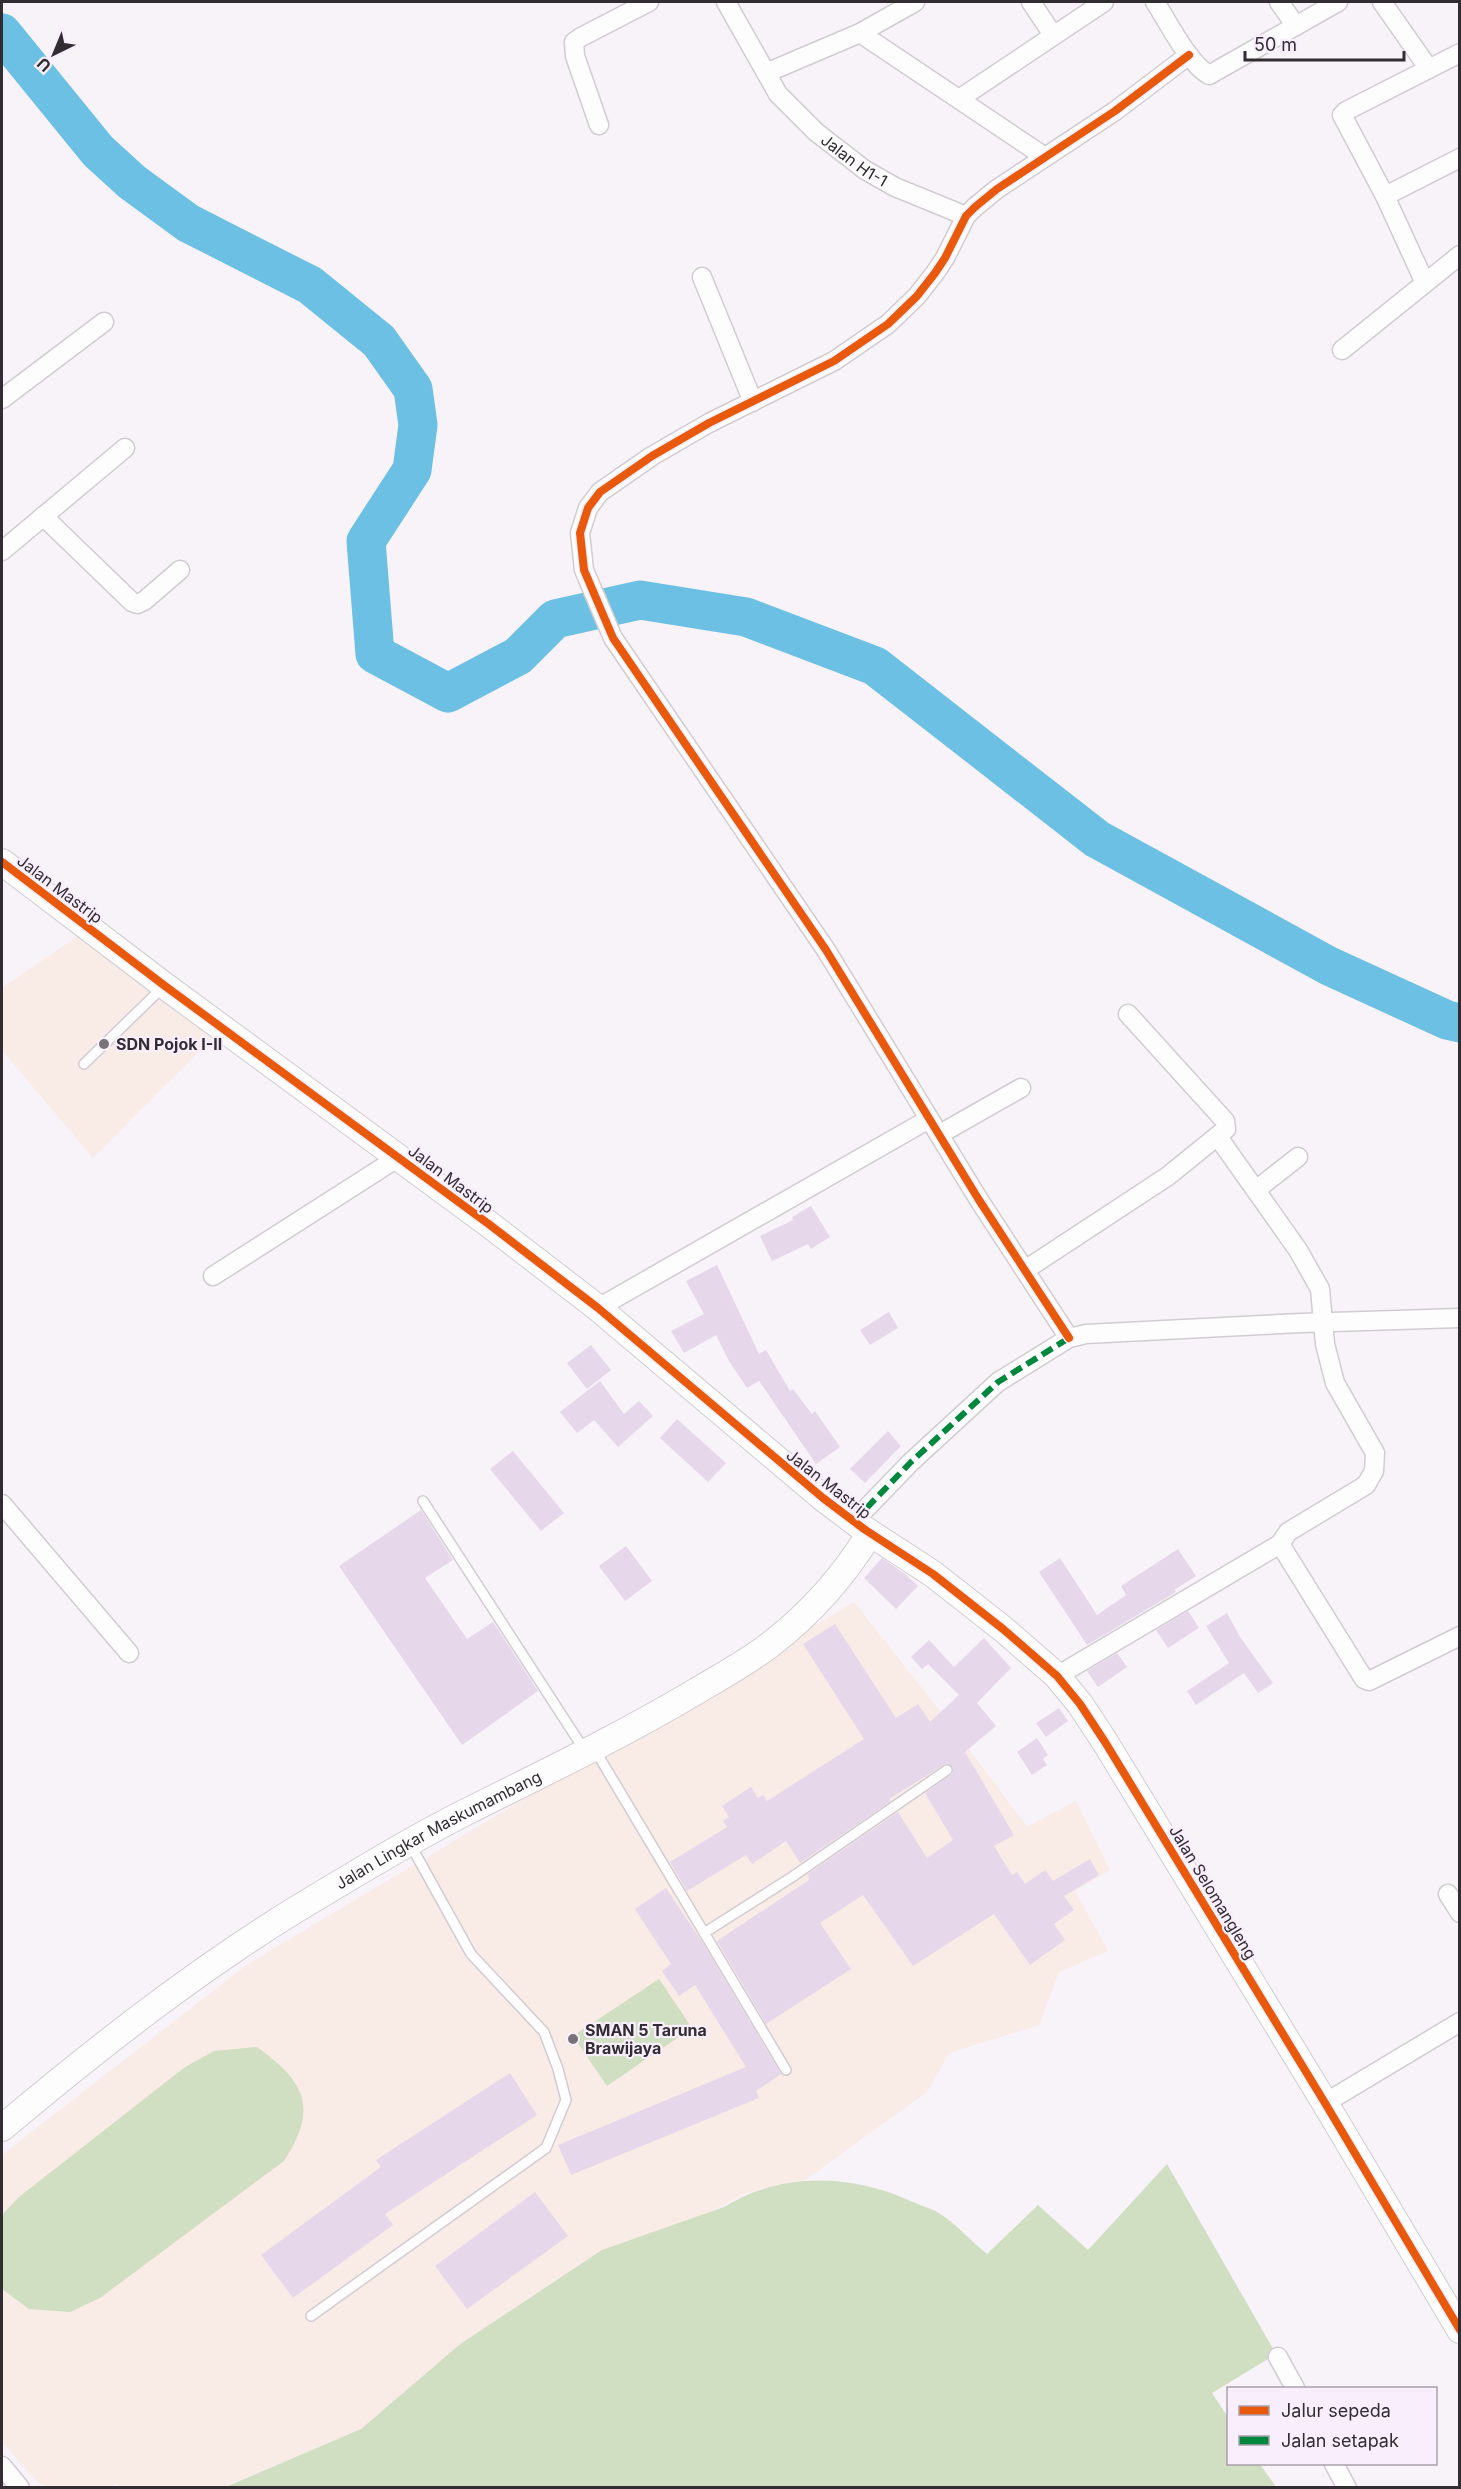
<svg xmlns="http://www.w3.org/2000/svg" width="1461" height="2489" viewBox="0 0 1461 2489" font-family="Inter,sans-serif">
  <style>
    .education { fill: #f9ebe5 }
    .green { fill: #d0dec1 }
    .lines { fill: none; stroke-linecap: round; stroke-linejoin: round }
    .river { stroke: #6bc0e4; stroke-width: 39 }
    .building { fill: #e6d8ea }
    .lane-casing { stroke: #d1ccd2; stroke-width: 12 }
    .street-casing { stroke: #d1ccd2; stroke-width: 21 }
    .secondary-casing { stroke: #d1ccd2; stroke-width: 28 }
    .lane { stroke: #fefdfe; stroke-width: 9 }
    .street { stroke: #fefdfe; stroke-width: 18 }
    .secondary { stroke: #fefdfe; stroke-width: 26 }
    .quiet { stroke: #00873e; stroke-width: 6; stroke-dasharray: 12 6; stroke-linecap: butt }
    .cycleway-casing { stroke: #f9effc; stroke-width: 11 }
    .cycleway { stroke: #e8590c; stroke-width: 8 }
    .poi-dot { fill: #777278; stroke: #f9effc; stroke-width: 2 }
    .labels { text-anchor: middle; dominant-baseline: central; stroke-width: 4.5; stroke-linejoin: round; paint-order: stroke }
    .street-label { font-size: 16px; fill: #312d32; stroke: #f9effc }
    .poi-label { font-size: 16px; font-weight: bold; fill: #312d32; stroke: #f9effc; text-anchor: start }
  </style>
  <rect width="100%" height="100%" fill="#f8f2f9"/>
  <path class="education" d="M81,934l131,104 -119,120 -91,-108v-62z
    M854,1602l100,127 73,98 49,-26 34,69 -35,21 33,60 -49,21 -20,53 -90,28 -22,39 -122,88 -42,8 -21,7 -283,150 -98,84 -138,58 -101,1 -6,-5 -4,4h-64l-10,-5 -36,-40v-287l246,-191z"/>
  <path class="green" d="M659,1979l33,49 -85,58 -34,-50z
    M257,2047c48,35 62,60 27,114l-184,137 -30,14 -41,-3 -27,-20v-74l17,-18 166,-130 29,-16z
    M1167,2164l109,190 -64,39 16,24v47h32l16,23 -1053,1 138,-59 98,-84 143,-95 122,-43c58,-36 129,-33 189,-5 9,4 20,7 29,13 16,11 30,27 45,39l51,-49 50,45z"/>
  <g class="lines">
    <path class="river" d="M2,33l96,118 34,31 56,41 122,62 69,56 34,48 5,36 -6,45 -46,71 9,113 73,39 70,-37 37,-37 85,-19 106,17 129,49 222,173 232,127 118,54 13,3"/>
  </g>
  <path class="building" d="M811,1206l19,31 -19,12 -3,-5 -36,17 -12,-25 33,-16 -1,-3z
    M717,1265l42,89 7,-4 24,41 3,-2 19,25 3,-3 25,36 -24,17 -57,-83 -12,7 -18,-27 -13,-26 -32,18 -13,-22 33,-17 -18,-33z
    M889,1312l9,16 -28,17 -10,-15z
    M591,1345l20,25 -24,19 -20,-26z
    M600,1381l24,33 15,-13 14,15 -35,31 -24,-27 -17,13 -17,-21z
    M677,1419l49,44 -18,19 -48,-44z
    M888,1431l13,15 -36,37 -15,-14z
    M513,1451l51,62 -23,18 -51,-62z
    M421,1510l32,50 -28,18 42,61 26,-17 45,69 -76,54 -123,-179z
    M626,1546l26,35 -27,20 -26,-35z
    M1178,1549l18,27 -22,14 2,2 -89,53 -48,-73 21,-14 37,57 29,-20 -5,-9z
    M882,1558l23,16 13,12 -22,23 -32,-31z
    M1188,1611l11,17 -31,20 -12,-18z
    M1227,1613l13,24 33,46 -15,10 -14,-20 -48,32 -9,-14 42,-28 -23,-37z
    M835,1624l61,94 22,-14 12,18 29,-27 -31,-31 -6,5 -11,-12 18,-17 25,27 30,-29 27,30 -34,35 19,23 -31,26 49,83 -20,11 18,29 5,-3 8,12 20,-14 8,11 37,-22 9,16 -35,21 10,14 -20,14 11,16 -35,25 -36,-51 -81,52 -50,-71 -43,28 31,46 -85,55 -49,-83 92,-61 -1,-6 90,-62 29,46 26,-18 -28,-47 28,-20v-6l-6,-4 -58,36 2,2 -91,62 -14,-22 -34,23 -6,-9 -59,36 -17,-29 57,-35 -4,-6 6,-4 -7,-11 29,-19 7,11 5,-3 4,6 97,-62 -61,-95z
    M1117,1653l10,14 -29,20 -11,-16z
    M1059,1708l9,13 -22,16 -10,-14z
    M1037,1738l11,17 -5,4 4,6 -15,10 -15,-23z
    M666,1888l38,57 77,129 -25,17 3,7 -188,77 -13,-30 188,-78 -51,-82 -16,11 -17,-25 9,-7 -36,-55z
    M510,2073l27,42 -152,99 8,11 -100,73 -32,-43 120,-88 -5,-7z
    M535,2192l33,44 -101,73 -32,-43z"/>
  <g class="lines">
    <g class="lane-casing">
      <path id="lane" d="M84,1064l80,-78
        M423,1501l162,250
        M595,1750l191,320
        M704,1933l88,-56 155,-107
        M311,2316l235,-168 20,-48 -8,-31 -14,-37 -73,-78 -61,-110"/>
    </g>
    <g class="street-casing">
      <g id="street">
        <path id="s1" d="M726,2l52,92 38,38 49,38 30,17 71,29"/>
        <path d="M1031,2l22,33"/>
        <path d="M1155,2c13,20 33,61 54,73l129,-73"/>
        <path d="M1279,2l17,24"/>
        <path d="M1382,2l47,67"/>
        <path d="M860,33l185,124"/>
        <path d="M766,73l94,-40 55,-31"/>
        <path d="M959,99l145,-97"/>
        <path d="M599,125l-24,-69 -1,-14 7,-5 68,-35"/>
        <path d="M1385,196l75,-38"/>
        <path d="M702,277l51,125"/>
        <path d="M1425,283l-40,-87 -43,-81 4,-4 114,-58"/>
        <path d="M1342,350l118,-95"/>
        <path d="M2,399l102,-77"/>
        <path d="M43,516l89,86 5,2 7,-3 36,-31"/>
        <path d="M2,551l123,-103"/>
        <path d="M940,1134l81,-46"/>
        <path d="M1218,1137l80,113 22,39 5,55 10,39 40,70 -1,18 -8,14 -78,47 -8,12 84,135 5,2 91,-45"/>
        <path d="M1257,1189l41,-32"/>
        <path d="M1025,1270l143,-94 58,-47 -1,-8 -97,-107"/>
        <path d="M213,1276l186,-119"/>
        <path d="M598,1308l331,-189"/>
        <path d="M1069,1338l-90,-138 -153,-250 -213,-312 -29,-68 -4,-37 8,-25 12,-16 52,-36 57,-33 125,-62 54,-37 29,-28 18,-23 10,-15 21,-42 9,-9 22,-18 118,-78 74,-56"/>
        <path d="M2,1504l127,149"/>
        <path d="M854,1521l57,-59 87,-80 71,-44 17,-4 215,-11 159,-5"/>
        <path d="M1057,1676l223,-132"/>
        <path d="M1448,1894l12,19"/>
        <path d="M1325,2103l135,-81"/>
        <path d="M1278,2357l17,31"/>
        <path d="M1334,2464l13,24"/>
        <path d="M2,2466l18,22"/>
      </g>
    </g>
    <g class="secondary-casing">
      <g id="secondary">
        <path d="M2,862l163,124 325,239 108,83 225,190 41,31 69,45 70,55 54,47 23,28 25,38 220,361 135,227"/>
        <path id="s2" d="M2,2128c99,-83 202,-164 313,-230 50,-30 101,-61 153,-87 76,-38 153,-75 227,-119 25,-15 53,-30 76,-48 40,-31 73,-68 99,-111"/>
      </g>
    </g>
    <use href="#lane" class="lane"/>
    <use href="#street" class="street"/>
    <use href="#secondary" class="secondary"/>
    <path class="quiet" d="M854,1521l57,-59 87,-80 71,-44"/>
    <g class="cycleway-casing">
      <path id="cycleway" d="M2,862l163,124 325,239 108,83 225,190 41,31 69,45 70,55 54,47 23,28 25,38 220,361 135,227
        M1069,1338l-90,-138 -153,-250 -213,-312 -29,-68 -4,-37 8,-25 12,-16 52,-36 57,-33 125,-62 54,-37 29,-28 18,-23 10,-15 21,-42 9,-9 22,-18 118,-78 74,-56"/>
    </g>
    <use href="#cycleway" class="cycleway"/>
  </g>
  <g class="poi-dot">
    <circle cx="104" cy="1044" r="6"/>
    <circle cx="573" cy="2039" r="6"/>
  </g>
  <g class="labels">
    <g class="street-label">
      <text stroke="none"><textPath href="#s1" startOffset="207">Jalan H1-1</textPath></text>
      <text transform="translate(60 889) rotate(37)">Jalan Mastrip</text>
      <text transform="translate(451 1179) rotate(37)">Jalan Mastrip</text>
      <text transform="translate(829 1484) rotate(38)">Jalan Mastrip</text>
      <text stroke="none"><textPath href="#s2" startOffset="530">Jalan Lingkar Maskumambang</textPath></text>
      <text transform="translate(1213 1892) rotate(59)">Jalan Selomangleng</text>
    </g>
    <g class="poi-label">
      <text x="116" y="1044">SDN Pojok I-II</text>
      <text x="585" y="2030">SMAN 5 Taruna<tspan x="585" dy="18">Brawijaya</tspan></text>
    </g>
  </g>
  <rect width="1461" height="2489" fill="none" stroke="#312d32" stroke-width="6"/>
  <rect x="1227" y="2387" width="210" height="78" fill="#f9effc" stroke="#a9a1ab" stroke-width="1.5"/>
  <rect x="1239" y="2406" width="30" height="9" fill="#e8590c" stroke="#a9a1ab" stroke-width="1.5"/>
  <text x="1281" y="2417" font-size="18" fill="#312d32">Jalur sepeda</text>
  <rect x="1239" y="2436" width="30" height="9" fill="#00873e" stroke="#a9a1ab" stroke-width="1.5"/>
  <text x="1281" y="2447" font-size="18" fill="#312d32">Jalan setapak</text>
  <g transform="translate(54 54) rotate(223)" stroke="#f9effc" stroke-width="4.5" paint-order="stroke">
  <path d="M0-4.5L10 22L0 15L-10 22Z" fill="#312d32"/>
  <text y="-9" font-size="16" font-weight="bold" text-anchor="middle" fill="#312d32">U</text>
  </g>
  <path d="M1245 51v9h159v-9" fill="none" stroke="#312d32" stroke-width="3"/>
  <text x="1254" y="51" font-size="18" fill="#312d32" stroke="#f9effc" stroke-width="4.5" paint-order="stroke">50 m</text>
</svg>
